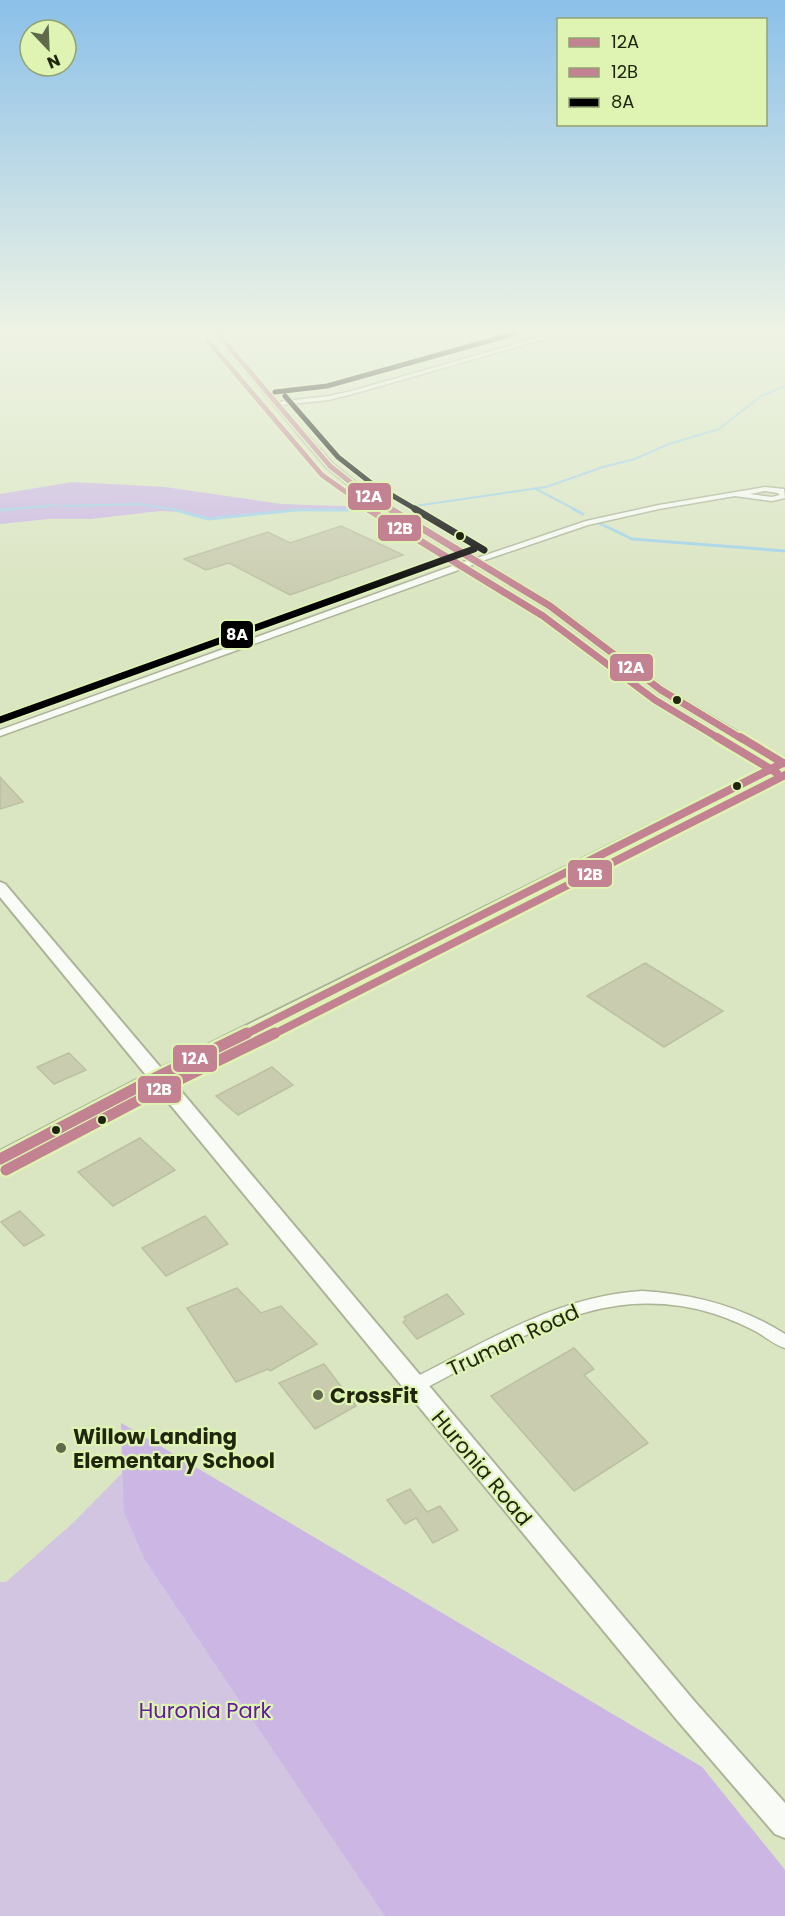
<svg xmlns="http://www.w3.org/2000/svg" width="785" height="1916" viewBox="0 0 785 1916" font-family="Poppins,sans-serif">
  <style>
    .green { fill: #d2c5e2 }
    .forest { fill: #cbb6e4 }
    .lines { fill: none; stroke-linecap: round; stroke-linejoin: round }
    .stream-far1 { stroke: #9fd1ea; stroke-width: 2 }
    .stream { stroke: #9fd1ea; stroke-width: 3 }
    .building { fill: #c9ccaf; stroke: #bcc0a3; stroke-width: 1.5 }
    .street-casing { stroke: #acb498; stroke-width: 3 }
    .secondary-casing { stroke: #acb498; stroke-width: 4 }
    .street { fill: #f9fbf6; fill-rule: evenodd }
    .secondary { fill: #f9fbf6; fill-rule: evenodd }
    .bus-1-far3-casing { stroke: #dff4b3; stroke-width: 8 }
    .bus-1-far2-casing { stroke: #dff4b3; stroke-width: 10 }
    .bus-1-far1-casing { stroke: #dff4b3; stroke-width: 13 }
    .bus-1-casing { stroke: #dff4b3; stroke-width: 16 }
    .bus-2-far3-casing { stroke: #dff4b3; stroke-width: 8 }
    .bus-2-far2-casing { stroke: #dff4b3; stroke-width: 10 }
    .bus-2-far1-casing { stroke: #dff4b3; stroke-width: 13 }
    .bus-2-casing { stroke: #dff4b3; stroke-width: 16 }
    .bus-3-far1-casing { stroke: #dff4b3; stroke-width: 8 }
    .bus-3-casing { stroke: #dff4b3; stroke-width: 10 }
    .bus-1-far3 { stroke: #c28292; stroke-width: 5 }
    .bus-1-far2 { stroke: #c28292; stroke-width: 7 }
    .bus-1-far1 { stroke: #c28292; stroke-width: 8 }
    .bus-1 { stroke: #c28292; stroke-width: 11 }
    .bus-2-far3 { stroke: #c28292; stroke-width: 5 }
    .bus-2-far2 { stroke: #c28292; stroke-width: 7 }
    .bus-2-far1 { stroke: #c28292; stroke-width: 8 }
    .bus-2 { stroke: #c28292; stroke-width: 11 }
    .bus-3-far1 { stroke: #000; stroke-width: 5 }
    .bus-3 { stroke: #000; stroke-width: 7 }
    .bus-dot { fill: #1f260d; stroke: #dff4b3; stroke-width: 2 }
    .poi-dot { fill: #60694c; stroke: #dff4b3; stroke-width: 2 }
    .labels { text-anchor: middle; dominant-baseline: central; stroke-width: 4.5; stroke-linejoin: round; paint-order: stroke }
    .near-street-label { font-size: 21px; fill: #1f260d; stroke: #dff4b3 }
    .near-poi-label { font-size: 21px; font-weight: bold; fill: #1f260d; stroke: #dff4b3; text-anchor: start }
    .near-park-label { font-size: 21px; fill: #621ca0; stroke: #dff4b3 }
    .line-badge { stroke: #dff4b3; stroke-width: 2 }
    .badge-label { font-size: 16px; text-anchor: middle; font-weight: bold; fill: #fff }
  </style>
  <rect width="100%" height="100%" fill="#dae5c2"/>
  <path class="green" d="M121,1423l581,344 83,103v46h-785v-334h6l67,-59 49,-50z"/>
  <path class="forest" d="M73,482l92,5 116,17 87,3 -37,4 -34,-1 -89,9 -25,-7 -23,-1 -69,8h-43l-48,5v-30z
    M121,1423l581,344 83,103v46h-400l-240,-356 -21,-48z"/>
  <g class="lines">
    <path class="stream-far1" d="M534,488l42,22
      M62,506l75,-2 41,6
      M408,507l138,-20 57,-20 32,-8 34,-15 50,-15 42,-33 24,-10
      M0,510l56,-5
      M294,510h71"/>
    <path class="stream" d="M172,509l36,10 89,-9h68
      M573,509l10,5
      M0,510l13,-1
      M599,523l33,16 153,12"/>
  </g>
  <path class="building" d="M341,526l62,29 -113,40 -61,-32 -23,7 -22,-11 84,-27 22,11z
    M0,777l23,25 -23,7z
    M645,963l78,48 -59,36 -77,-51z
    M69,1053l17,17 -32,14 -17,-17z
    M272,1067l21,18 -55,30 -22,-19z
    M140,1138l35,32 -62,36 -35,-34z
    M20,1211l24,24 -20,11 -23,-24z
    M205,1216l23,28 -62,32 -24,-28z
    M237,1288l24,25 20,-7 36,38 -47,27 -2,-2 -32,13 -49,-74z
    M447,1294l17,20 -47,25 -14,-17 3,-2 -2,-3z
    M574,1348l20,21 -10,6 64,68 -74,48 -83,-95z
    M324,1364l32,42 -41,23 -36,-46z
    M410,1489l17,23 13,-6 18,24 -25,13 -17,-25 -11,6 -18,-24z"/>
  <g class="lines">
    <g class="street-casing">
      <path id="street" d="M214,333h6l58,69 51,-6 23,-5 202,-58h11l-209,60 -27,7 -48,5 52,59 34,27 110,67 109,-37 73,-16 106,-18 19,2 1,9 -13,3 -37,-5 -76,13 -71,16 -106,36 71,43 111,84 121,72v7l-127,-75 -111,-84 -72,-44 -475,172v-6l469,-170 -108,-65 -34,-27 -24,-28zM765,491l13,2 2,2 -8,2 -22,-3z
        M642,1291c51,3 99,15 143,43v14c-10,-3 -18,-10 -28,-16 -13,-7 -27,-13 -42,-18 -114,-36 -198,27 -295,77l-6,2 -6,-2 -2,-5 2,-5c75,-37 148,-85 234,-90z"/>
    </g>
    <g class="secondary-casing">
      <path id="secondary" d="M785,758v9l-615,311 525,624 90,101v35l-10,-4 -98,-114 -522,-634 -155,80v-15l146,-76 -146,-178v-15l5,2 156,184z"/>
    </g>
    <use href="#street" class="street"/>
    <use href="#secondary" class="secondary"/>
    <g class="bus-1-far3-casing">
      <path id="bus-1-far3" d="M217,333l113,133 34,27 28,17"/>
    </g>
    <g class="bus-1-far2-casing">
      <path id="bus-1-far2" d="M390,509l160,97 111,84 81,49"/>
    </g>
    <g class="bus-1-far1-casing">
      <path id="bus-1-far1" d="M740,737l43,26
        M244,1035l539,-272"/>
    </g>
    <g class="bus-1-casing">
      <path id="bus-1" d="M0,1159l157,-82 90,-44"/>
    </g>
    <g class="bus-2-far3-casing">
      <path id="bus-2-far3" d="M208,341l114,134 49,35"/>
    </g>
    <g class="bus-2-far2-casing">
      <path id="bus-2-far2" d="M368,509l175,107 112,84 65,39"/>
    </g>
    <g class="bus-2-far1-casing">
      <path id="bus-2-far1" d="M717,737l60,36
        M272,1035l513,-260"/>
    </g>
    <g class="bus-2-casing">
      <path id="bus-2" d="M6,1170l156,-82 113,-55"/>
    </g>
    <g class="bus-3-far1-casing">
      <path id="bus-3-far1" d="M275,392l52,-6 190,-53
        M285,396l53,61 33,26 46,27"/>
    </g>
    <g class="bus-3-casing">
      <path id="bus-3" d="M415,509l69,41
        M0,720l474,-171"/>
    </g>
    <use href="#bus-1-far3" class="bus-1-far3"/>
    <use href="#bus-1-far2" class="bus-1-far2"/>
    <use href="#bus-1-far1" class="bus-1-far1"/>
    <use href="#bus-1" class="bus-1"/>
    <use href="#bus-2-far3" class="bus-2-far3"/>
    <use href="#bus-2-far2" class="bus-2-far2"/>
    <use href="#bus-2-far1" class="bus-2-far1"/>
    <use href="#bus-2" class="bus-2"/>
    <use href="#bus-3-far1" class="bus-3-far1"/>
    <use href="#bus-3" class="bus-3"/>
  </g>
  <linearGradient id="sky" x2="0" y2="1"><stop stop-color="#8bc0e9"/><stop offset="0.55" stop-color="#eef3e4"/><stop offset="1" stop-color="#eef3e4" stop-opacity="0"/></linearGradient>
  <rect width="785" height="602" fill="url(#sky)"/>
  <g class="bus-dot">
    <circle cx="460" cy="536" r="5"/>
    <circle cx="677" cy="700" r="5"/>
    <circle cx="737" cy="786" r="5"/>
    <circle cx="102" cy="1120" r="5"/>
    <circle cx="56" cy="1130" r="5"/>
  </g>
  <g class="poi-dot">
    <circle cx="318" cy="1395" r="6"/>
    <circle cx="61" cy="1448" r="6"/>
  </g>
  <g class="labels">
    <g class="near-street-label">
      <text transform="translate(513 1340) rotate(-25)">Truman Road</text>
      <text transform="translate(482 1468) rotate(50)">Huronia Road</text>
    </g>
    <g class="near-poi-label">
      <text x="330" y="1395">CrossFit</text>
      <text x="73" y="1436">Willow Landing<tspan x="73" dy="24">Elementary School</tspan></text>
    </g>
    <g class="near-park-label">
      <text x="205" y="1710">Huronia Park</text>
    </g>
  </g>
  <g class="line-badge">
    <rect x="347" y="482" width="45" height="29" rx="6" fill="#c28292"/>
    <rect x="377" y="514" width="45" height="28" rx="6" fill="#c28292"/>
    <rect x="220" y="620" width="34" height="29" rx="6" fill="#000"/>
    <rect x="609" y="653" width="45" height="29" rx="6" fill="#c28292"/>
    <rect x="567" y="859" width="46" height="29" rx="6" fill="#c28292"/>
    <rect x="172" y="1044" width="46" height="29" rx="6" fill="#c28292"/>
    <rect x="137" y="1075" width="45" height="29" rx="6" fill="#c28292"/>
  </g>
  <g class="badge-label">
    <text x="369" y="502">12A</text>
    <text x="400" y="534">12B</text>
    <text x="237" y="640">8A</text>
    <text x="631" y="673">12A</text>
    <text x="590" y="880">12B</text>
    <text x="195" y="1064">12A</text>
    <text x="159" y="1095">12B</text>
  </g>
  <rect x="557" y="18" width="210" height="108" fill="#dff4b3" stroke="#92a271" stroke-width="1.5"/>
  <rect x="569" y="38" width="30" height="9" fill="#c28292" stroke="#92a271" stroke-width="1.5"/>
  <text x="611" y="48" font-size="18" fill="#1f260d">12A</text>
  <rect x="569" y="68" width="30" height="9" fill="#c28292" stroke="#92a271" stroke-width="1.5"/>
  <text x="611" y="78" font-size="18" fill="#1f260d">12B</text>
  <rect x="569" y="98" width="30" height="9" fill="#000000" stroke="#92a271" stroke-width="1.5"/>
  <text x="611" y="108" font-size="18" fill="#1f260d">8A</text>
  <g transform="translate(48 48) rotate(157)"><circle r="28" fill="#dff4b3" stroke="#92a271" stroke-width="1.5"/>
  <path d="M0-4.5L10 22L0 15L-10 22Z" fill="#60694c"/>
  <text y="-9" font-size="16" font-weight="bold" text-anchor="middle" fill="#1f260d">N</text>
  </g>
</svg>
